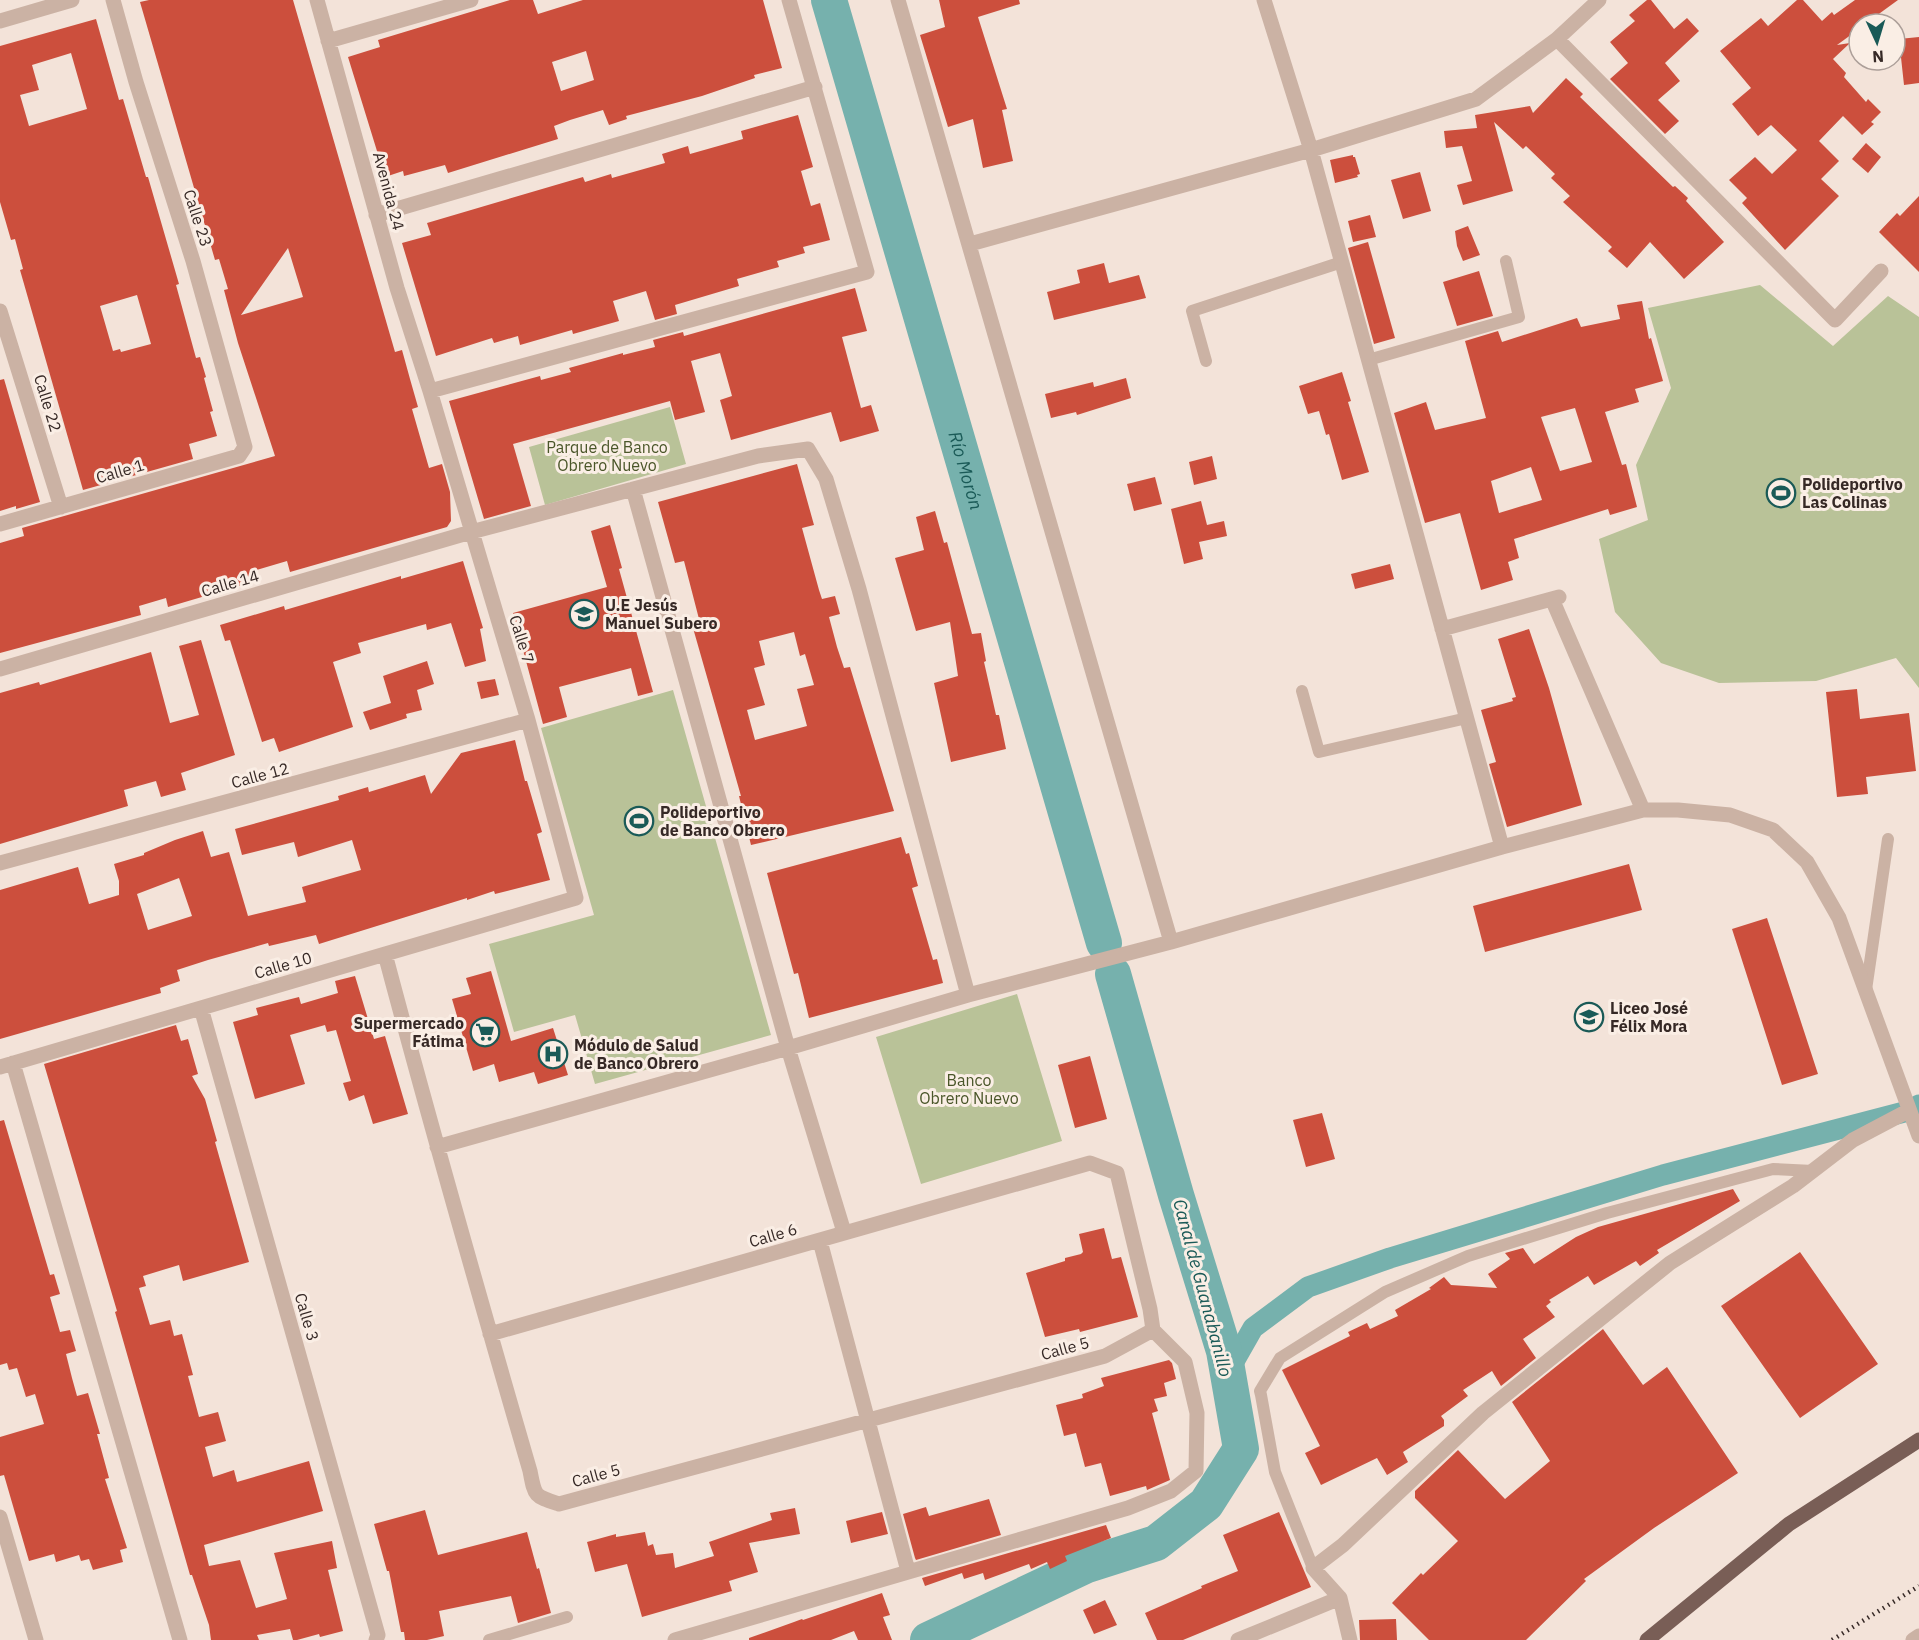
<svg xmlns="http://www.w3.org/2000/svg" width="1919" height="1640" viewBox="0 0 1919 1640" font-family="'IBM Plex Sans',sans-serif">
  <style>
    .green { fill: #b9c298 }
    .lines { fill: none; stroke-linecap: round; stroke-linejoin: round }
    .canal { stroke: #76b1ad; stroke-width: 21 }
    .river { stroke: #76b1ad; stroke-width: 36 }
    .building { fill: #cc4f3d; fill-rule: evenodd }
    .lane { stroke: #cbb2a4; stroke-width: 12 }
    .street { stroke: #cbb2a4; stroke-width: 15 }
    .primary { stroke: #795e56; stroke-width: 15 }
    .rail { stroke: #362926; stroke-width: 4.5; stroke-dasharray: 1.5 4.5; stroke-linecap: butt }
    .labels { text-anchor: middle; dominant-baseline: central; stroke-width: 6; stroke-linejoin: round; paint-order: stroke }
    .street-label { font-size: 16px; fill: #362926; stroke: #faeee5 }
    .park-label { font-size: 16px; fill: #4a5629; stroke: #faeee5 }
    .poi-label { font-size: 16px; font-weight: bold; fill: #362926; stroke: #faeee5; text-anchor: start }
    .water-label { font-size: 18px; font-style: italic; fill: #1a5a57; stroke: #faeee5 }
  </style>
  <rect width="100%" height="100%" fill="#f3e3d9"/>
  <path class="green" d="M1760,285l73,61 55,-50 31,21v371l-23,-30 -80,23 -97,2 -58,-20 -46,-51 -16,-73 49,-19 -12,-55 35,-77 -23,-80z
    M670,407l16,57 -141,41 -16,-58z
    M673,690l98,345 -176,49 -20,-69 -61,17 -25,-88 105,-29 -53,-187z
    M1017,994l45,147 -141,43 -45,-147z"/>
  <g class="lines">
    <path class="canal" d="M1228,1372l25,-44 55,-41 82,-29 273,-83 245,-64 11,-6"/>
    <g class="river">
      <path id="s1" d="M829,0l275,943"/>
      <path d="M928,1640l159,-75 69,-22 50,-39 35,-55 -17,-98 -48,-156 -63,-221"/>
    </g>
  </g>
  <path class="building" d="M149,0h144l102,352 7,-2 8,29 8,28 -6,2 17,59 13,-4 8,28 1,29 -4,6 -157,45 -3,-11 -34,10 3,10 -88,26 -2,-9 -27,8 2,9 -141,38v-110l24,-7 -2,-8 253,-72 -37,-113 -14,-53 4,-1 -9,-30 -4,1 -75,-258zM288,248l15,49 -62,18z
    M510,0h23l5,14 45,-14h180l19,68 -28,7 1,3 -53,18 -76,20 1,3 -18,6 -6,-15 -33,10 -16,6 4,13 -110,34 -3,-8 -41,11 -1,-5 -18,6 -37,-120 32,-10 -2,-7zM586,51l8,29 -33,11 -9,-29z
    M939,0h80l1,4 -42,13 29,92 -5,1 11,51 -30,7 -10,-49 -25,8 -28,-92 25,-8z
    M1647,0h4l23,29 13,-11 12,13 -34,32 15,18 -22,19 21,21 -14,13 -55,-55 18,-16 -18,-21 25,-21 -6,-6z
    M1797,0h6l19,21 10,-9 2,3 21,-15h43l-33,24h-6v5l-22,16 13,-2 -17,16 13,14 -2,4 22,25 2,-3 13,13 -10,10 3,2 -12,11 -19,-19 -24,25 20,20 -18,18 18,17 -54,54 -43,-47 5,-5 -18,-18 26,-23 17,17 25,-24 -26,-25 -13,11 -26,-32 19,-16 -31,-37 41,-33 7,8z
    M96,19l23,81 4,-1 23,78h2l31,107 -3,1 20,73 4,-1 6,20 -2,1 9,33 -3,1 7,24 -28,8 4,15 -110,31 -63,-220 3,-1 -8,-30 -4,1 -11,-38v-156zM71,53l16,56 -58,17 -9,-31 19,-5 -7,-25zM137,295l14,49 -30,8 -1,-3 -7,2 -13,-45z
    M1919,37v46l-15,2 -5,-46z
    M1566,78l17,16 -3,3 93,90 2,-1 13,12 -2,3 38,41 -40,37 -34,-37 -23,26 -19,-17 4,-4 -49,-45 7,-6 -19,-18 4,-4 -29,-28 -3,3 -29,-27 19,69 -50,14 -6,-20 15,-4 -10,-35 -16,2 -2,-17 33,-3 -2,-13 55,-9 3,7z
    M798,115l15,52 -12,4 10,35 9,-3 10,37 -27,7 2,6 -28,8 2,6 -42,12 2,7 -64,19 2,9 -22,6 -9,-29 -33,10 6,20 -46,13 -1,-4 -52,15 -2,-9 -24,7 -2,-5 -56,18 -34,-113 29,-8 -4,-12 156,-46 2,5 26,-8 1,4 53,-15 -3,-9 26,-8 2,8 53,-15 -2,-8z
    M1866,143l15,14 -13,16 -16,-14z
    M1353,155v2h2l5,17 -3,1 1,2 -23,6 -5,-23z
    M1420,172l11,39 -28,8 -12,-39z
    M1919,196v76l-40,-40 18,-19 3,3z
    M1370,215l6,22 -23,5 -5,-21z
    M1468,226l12,29 -17,6 -6,-15 -2,-15z
    M1368,242l27,96 -21,6 -26,-96z
    M1104,263l5,20 30,-8 7,23 -92,22 -7,-28 33,-9 -3,-13z
    M1479,271l14,45 -36,10 -14,-44z
    M855,288l12,43 -25,6 19,71 10,-3 8,26 -39,11 -9,-30 -100,28 -11,-40 12,-4 -12,-43 -29,8 14,51 -30,8 -5,-19 -157,43 18,62 -47,13 -35,-118 91,-25 1,4 30,-8 -2,-4 54,-15v2l32,-8 -2,-7 30,-8 1,4z
    M1642,301l7,38 2,-1 12,43 -28,8 4,13 -34,10 17,53 4,-1 11,43 -27,8 -2,-6 -94,30 5,19 -11,4 5,18 -32,10 -21,-77 -35,10 -31,-110 32,-11 9,28 51,-12 -21,-77 33,-10 4,11 75,-24 4,9 39,-8 -3,-14zM1575,408l17,54 -32,9 -19,-54zM1531,467l11,33 -43,13 -8,-32z
    M1342,372l9,29 -3,1 21,70 -27,8 -13,-46 -3,1 -7,-24 -11,3 -9,-28z
    M1126,378l5,20 -54,17 -1,-3 -25,6 -6,-24 48,-12 1,5z
    M4,379l36,123 -24,7v-3l-16,5v-131z
    M1212,456l5,23 -23,6 -5,-23z
    M797,464l17,61 -12,3 17,62 3,9 13,-3 5,18 -11,3 8,30 7,21 6,-1 44,144 -143,34 -12,-49h2l-50,-175 8,-2 -15,-58 -9,2 -17,-61zM794,632l6,24 5,-2 9,31 -17,4 10,37 -52,14 -8,-30 18,-5 -11,-37 11,-3 -6,-24z
    M1155,477l7,27 -28,7 -7,-27z
    M1201,501l6,24 17,-4 3,15 -28,6 4,17 -19,5 -13,-55z
    M935,511l9,32 3,-1 25,92 9,-1 5,28 -2,1 12,53h3l7,34 -55,13 -17,-79 24,-7 -8,-54 -34,9 -21,-73 29,-8 -8,-33z
    M610,525l12,43 -3,1 34,123 -15,4 -7,-28 -72,19 8,30 -24,7 -30,-111 94,-26 -16,-56z
    M463,561l20,67 -3,1 6,32 -21,6 -14,-44 -24,7 -1,-6 -68,19 3,10 -28,9 20,65 -74,25 -5,-14 -12,4 -32,-102 -5,1 -5,-16 64,-19 1,4 116,-34v3z
    M1390,564l4,15 -39,10 -4,-15z
    M1529,629l20,59 33,117 -75,22 -18,-63 7,-2 -15,-52 32,-9 -1,-3 4,-1 -18,-58z
    M201,640l34,115 -54,18 5,17 -25,7 -5,-16 -32,9 4,16 -128,38v-151l39,-11 1,3 111,-33 19,71 29,-8 -20,-69z
    M427,661l7,23 -17,6 5,20 -16,4 1,4 -37,12 -7,-18 28,-9 -8,-27z
    M495,679l4,16 -18,4 -4,-17z
    M1857,689l3,30 49,-6 7,58 -50,6 2,17 -31,3 -11,-105z
    M515,740l10,41h2l15,51 -5,2 13,46 -55,14 -1,-3 -27,9v-2l-148,46 -3,-9 -47,11 -1,-3 -60,17 -31,10 3,11 -20,7 1,5 -161,46v-149l78,-23 11,37 30,-9v-14l-5,-17 30,-9v-2l31,-13 28,-9 8,26 18,-5 19,64 58,-14 -4,-15 59,-17 -9,-30 -54,17 -4,-15 -52,13 -7,-26 104,-29 -1,-4 30,-9 1,5 56,-17 6,19 30,-41zM179,878l13,38 -44,14 -11,-36z
    M901,837l5,17 3,-1 9,33 -6,2 21,72 4,-1 6,24 -134,35 -11,-45 -4,1 -27,-101z
    M1629,864l13,46 -157,42 -12,-46z
    M1767,918l51,156 -36,11 -50,-156z
    M491,971l20,70 42,-13 15,47 -30,9 -4,-12 -35,10 -5,-18 -21,7 -21,-72 19,-5 -5,-16z
    M355,976l19,63 11,-3 23,78 -35,10 -9,-29 -15,6 -6,-18 8,-2 -15,-51 -9,2 -2,-7 -35,10 15,49 -50,15 -22,-77 25,-7 -2,-7 43,-11 2,7 37,-11 -3,-12z
    M176,1025l5,16 7,-2 10,35 -6,2 13,23 12,42 -2,1 34,120 -66,19 -4,-16 -36,11 3,10 -7,2 11,37 20,-5 4,16 8,-2 11,41 -5,1 11,41 19,-5 8,29 -21,6 8,30 21,-7 3,12 72,-21 14,50 -119,34 5,21 31,-6 16,48 31,-9 -13,-46 58,-12 5,27 -9,2 15,61 -23,6 -1,-3 -22,6h-4l-3,-11 -33,6 2,5h-48l-2,-15 -17,-50h-2l-75,-263 2,-1 -73,-247z
    M1090,1056l17,63 -32,9 -17,-63z
    M1322,1113l13,46 -29,8 -13,-47z
    M4,1120l46,155 4,-1 6,20 -10,3 10,35 10,-2 6,21 -10,3 6,24 5,18 11,-3 12,41h-3l12,44 -4,1 22,69 -7,2 3,12 -30,8 -4,-11 -8,2 -2,-6 -23,7 -2,-8 -25,7 -25,-86 -4,1v-39l44,-13 -9,-30 -9,3 -9,-29 -8,2 -2,-7 -7,2v-244z
    M1733,1189l7,12 -83,49 2,3 -19,13 -4,-5 -42,24 -6,-9 -39,24 2,2 -5,4 9,11 -32,22 13,19 -35,28 -9,-15 -29,19 5,6 -27,20 3,4v6l-41,26 5,10 -21,13 -10,-17 -56,27 -16,-32 15,-7 -38,-76 68,-34 -2,-4 19,-9 3,6 28,-13 -3,-6 36,-21 -2,-1 15,-11 7,8 46,3 -9,-14 22,-15 -5,-6 18,-5 11,16 42,-27 22,-10z
    M1104,1228l8,31 9,-2 17,60 -58,15 -1,-3 -34,8 -19,-64 39,-12v-3l16,-4 2,-2 -4,-18z
    M1800,1252l78,112 -78,54 -79,-112z
    M1603,1329l40,56 24,-18 71,106 -84,55 -70,51 2,2 -60,59h-97l-37,-37 29,-30 2,2 35,-34 -43,-43v-7l43,-41 47,49 45,-38 -38,-59z
    M1169,1360l3,3 4,16 -12,4 3,13 -13,3 4,12 -6,2 18,67 -23,10 -1,-4 -36,10 -9,-33 -16,4 -9,-34 -12,3 -8,-31 27,-7 -1,-4 22,-8 -3,-8z
    M989,1499l12,36 -85,25 -1,-2 -12,-44 23,-7 3,9z
    M795,1508l5,26 -51,9 9,29 -29,9 3,10 -90,26 -15,-53 -32,8 -8,-30 29,-8v3l29,-5 3,14 5,-2 3,11 17,-2 2,15 39,-12 -5,-14 63,-22 -2,-7z
    M425,1510l13,45 89,-23 10,37 2,-1 12,45 -33,10 -7,-27 -72,15 5,25 -17,4h-22l-1,-8h-3l-12,-61h-2l-13,-47z
    M882,1512l6,22 -37,9 -5,-22z
    M1279,1512l32,75 -128,53h-26l-12,-27 57,-25 -1,-2 37,-15 -15,-36z
    M1106,1525l5,13 -46,18 2,5 -17,8 -3,-7 -16,7 -2,-5 -44,16 -2,-7 -19,6 -2,-6 -37,13 -3,-8z
    M882,1593l8,22 -7,2 9,23h-34l-4,-9 -23,9h-82v-2l45,-16 8,-3 1,1z
    M1105,1600l12,25 -23,9 -11,-24z
    M1396,1619l1,21h-37l-1,-20z"/>
  <g class="lines">
    <path class="lane" d="M1368,360l151,-43 -13,-56
      M1206,361l-14,-50 150,-49
      M1302,691l17,61 148,-34
      M1866,990l22,-151
      M1313,1568l-38,-96 -14,-77 -1,-4 20,-33 105,-66 83,-36 139,-43 166,-44 40,2
      M489,1640l78,-23"/>
    <path class="street" d="M898,0l273,942
      M1264,0l47,150 191,697
      M0,21l72,-21
      M1557,39l278,281 46,-49
      M328,41l143,-41
      M376,215l439,-128
      M970,244l341,-94 165,-51 81,-60 42,-39
      M0,311l61,196
      M430,391l437,-119 -78,-272
      M633,489l155,559 56,184
      M0,524l239,-68 6,-9 -52,-186 -57,-179 -23,-82
      M1552,599l91,211
      M1442,629l117,-32
      M0,669l471,-137 287,-76 50,-7 18,30 33,110 109,406
      M0,863l528,-143
      M385,954c46,173 95,345 145,517 5,26 4,25 29,33l546,-148 48,-26 -3,-21 -33,-136 -27,-10 -600,171
      M201,1008l177,627 -2,5
      M13,1063l167,577
      M0,1067l576,-169 -48,-178 -98,-329 -33,-103 -80,-288
      M437,1147l351,-99 180,-53 203,-53 331,-95 141,-37h35l52,5 43,15 34,32 32,56 80,218
      M820,1241l88,330
      M0,1517l36,123
      M675,1640l453,-132 43,-17 25,-20 1,-58 -12,-51 -32,-32
      M1238,1640l102,-42
      M1350,1640l-10,-42 -27,-30 30,-23 140,-132 187,-150 123,-77 60,-46 55,-29
      M1913,1640l6,-4"/>
    <path class="primary" d="M1647,1640l142,-116 130,-84"/>
    <path class="rail" d="M1832,1640l87,-54"/>
  </g>
  <defs>
    <g id="stadium-ring" transform="scale(1.5)"><circle r="9.5" fill="#faeee5" stroke="#1a5a57" stroke-width="1.5"/><path d="M0-5a6.5 5 0 1 0 0 10a6.5 5 0 1 0 0-10ZM-3.5-1.8h7v3.6h-7Z" fill="#1a5a57"/></g>
    <g id="school-ring" transform="scale(1.5)"><circle r="9.5" fill="#faeee5" stroke="#1a5a57" stroke-width="1.5"/><path d="M0-5L7-2L0 1L-7-2ZM-4 1L0 2.5L4 1V4Q0 6-4 4Z" fill="#1a5a57"/></g>
    <g id="supermarket-ring" transform="scale(1.5)"><circle r="9.5" fill="#faeee5" stroke="#1a5a57" stroke-width="1.5"/><path d="M-6-5.5h2.5l.6 2H6L4.5 2H-2.5L-4.4-4H-6ZM-1.5 3.2a1.3 1.3 0 1 0 .1 0ZM3 3.2a1.3 1.3 0 1 0 .1 0Z" fill="#1a5a57"/></g>
    <g id="hospital-ring" transform="scale(1.5)"><circle r="9.5" fill="#faeee5" stroke="#1a5a57" stroke-width="1.5"/><path d="M-5-5h3v3.5h4V-5h3V5h-3V1.5h-4V5h-3Z" fill="#1a5a57"/></g>
  </defs>
  <g fill-rule="evenodd">
    <use href="#stadium-ring" x="1781" y="493"/>
    <use href="#school-ring" x="584" y="614"/>
    <use href="#stadium-ring" x="639" y="821"/>
    <use href="#school-ring" x="1589" y="1017"/>
    <use href="#supermarket-ring" x="485" y="1032"/>
    <use href="#hospital-ring" x="553" y="1054"/>
  </g>
  <g class="labels">
    <g class="street-label">
      <text transform="translate(389 191) rotate(75)">Avenida 24</text>
      <text transform="translate(198 218) rotate(72)">Calle 23</text>
      <text transform="translate(48 403) rotate(73)">Calle 22</text>
      <text transform="translate(120 471) rotate(-16)">Calle 1</text>
      <text transform="translate(230 583) rotate(-16)">Calle 14</text>
      <text transform="translate(522 639) rotate(73)">Calle 7</text>
      <text transform="translate(260 775) rotate(-15)">Calle 12</text>
      <text transform="translate(283 965) rotate(-16)">Calle 10</text>
      <text transform="translate(773 1235) rotate(-16)">Calle 6</text>
      <text transform="translate(307 1317) rotate(74)">Calle 3</text>
      <text transform="translate(1065 1348) rotate(-15)">Calle 5</text>
      <text transform="translate(596 1475) rotate(-15)">Calle 5</text>
    </g>
    <g class="park-label">
      <text x="607" y="447">Parque de Banco<tspan x="607" dy="18">Obrero Nuevo</tspan></text>
      <text x="969" y="1080">Banco<tspan x="969" dy="18">Obrero Nuevo</tspan></text>
    </g>
    <g class="poi-label">
      <text x="1802" y="484">Polideportivo<tspan x="1802" dy="18">Las Colinas</tspan></text>
      <text x="605" y="605">U.E Jesús<tspan x="605" dy="18">Manuel Subero</tspan></text>
      <text x="660" y="812">Polideportivo<tspan x="660" dy="18">de Banco Obrero</tspan></text>
      <text x="1610" y="1008">Liceo José<tspan x="1610" dy="18">Félix Mora</tspan></text>
      <text x="464" y="1023" text-anchor="end">Supermercado<tspan x="464" dy="18">Fátima</tspan></text>
      <text x="574" y="1045">Módulo de Salud<tspan x="574" dy="18">de Banco Obrero</tspan></text>
    </g>
    <g class="water-label">
      <text stroke="none"><textPath href="#s1" startOffset="490">Río Morón</textPath></text>
      <text transform="translate(1203 1288) rotate(75)">Canal de Guanabanillo</text>
    </g>
  </g>
  <g transform="translate(1877 42) rotate(176)"><circle r="28" fill="#faeee5" stroke="#ac9f99" stroke-width="1.5"/>
  <path d="M0-4.5L10 22L0 15L-10 22Z" fill="#1a5a57"/>
  <text y="-9" font-size="16" font-weight="bold" text-anchor="middle" fill="#362926">N</text>
  </g>
</svg>
